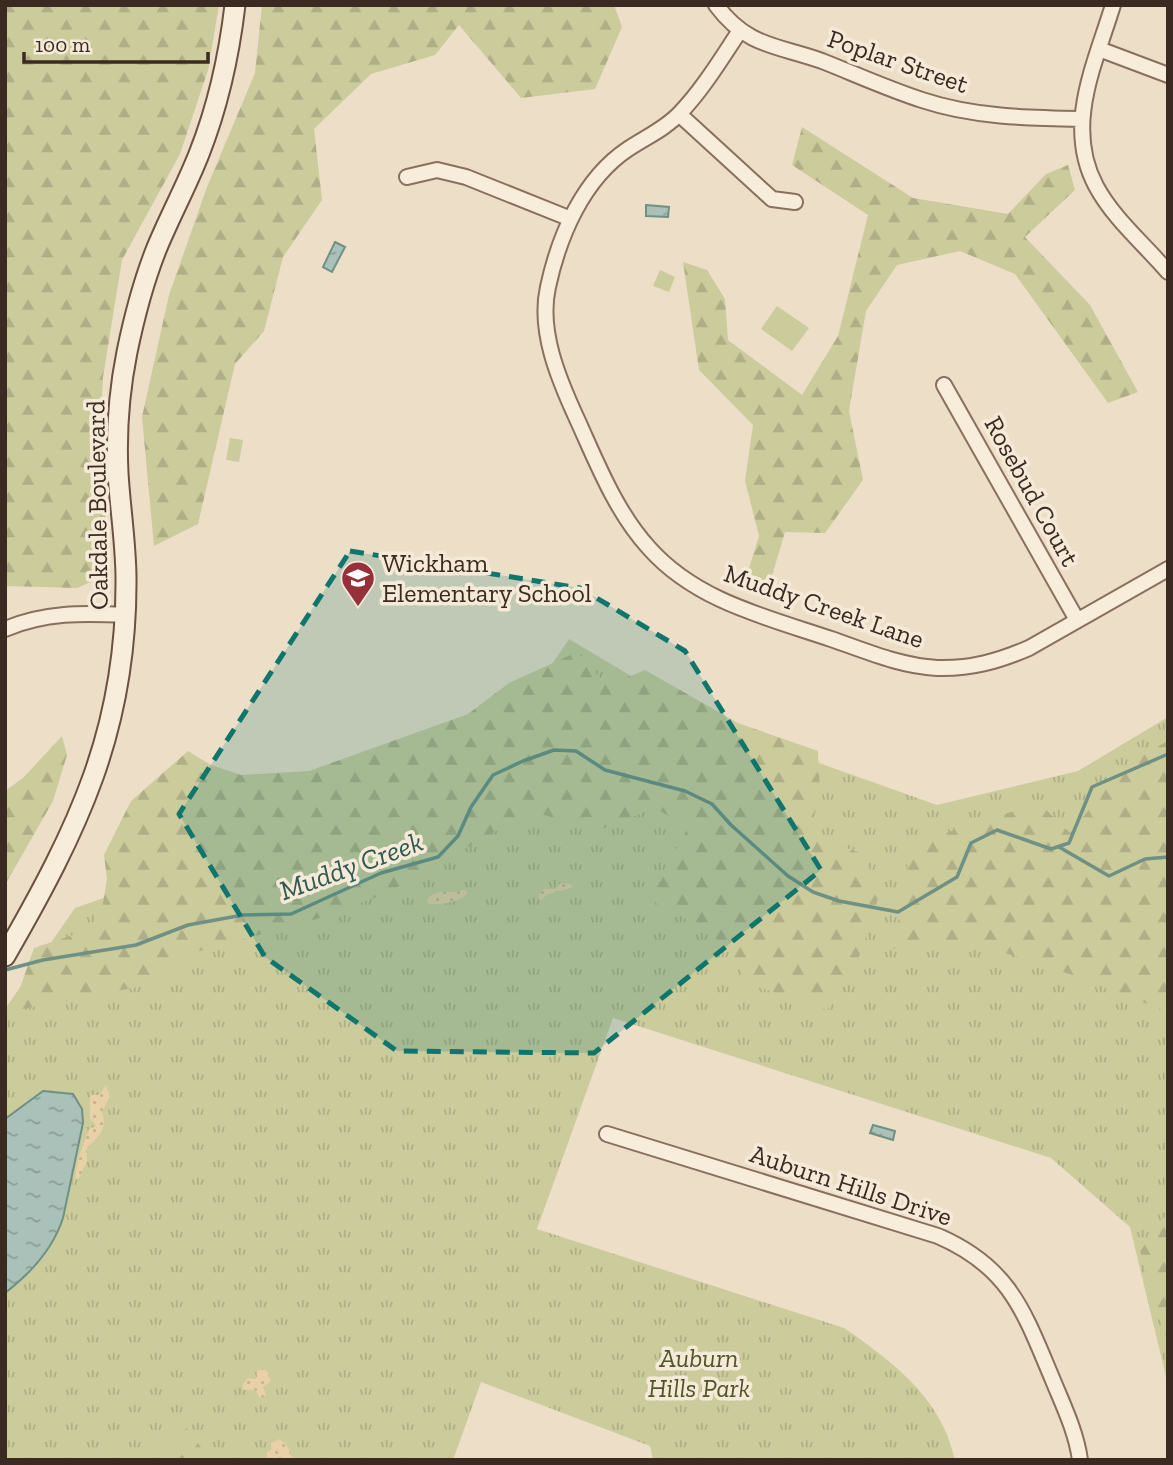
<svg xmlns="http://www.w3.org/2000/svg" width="1173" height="1465" viewBox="0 0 1173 1465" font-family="'Zilla Slab',serif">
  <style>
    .grass { fill: url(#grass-tufts) }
    .forest { fill: url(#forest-firs) }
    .sand { fill: url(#sand-dots) }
    .pitch { fill: #cbcb9c }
    .water { fill: url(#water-ripples); stroke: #6f9085; stroke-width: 2 }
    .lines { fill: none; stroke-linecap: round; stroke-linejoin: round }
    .stream { stroke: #6f9085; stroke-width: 3.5 }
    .minor-casing { stroke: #89705e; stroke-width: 18 }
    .secondary-casing { stroke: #6b5141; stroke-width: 23 }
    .minor { stroke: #f8eddb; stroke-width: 14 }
    .secondary { stroke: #f8eddb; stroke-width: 19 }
    .marked { fill: #0f766e; fill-opacity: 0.2; stroke: #0f766e; stroke-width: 5; stroke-dasharray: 14 9; stroke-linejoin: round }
    .labels { text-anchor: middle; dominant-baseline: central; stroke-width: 7; stroke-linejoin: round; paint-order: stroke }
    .street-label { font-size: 26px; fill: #3a2a21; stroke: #f5e9d8 }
    .poi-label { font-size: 26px; fill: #3a2a21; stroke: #f5e9d8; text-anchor: start }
    .park-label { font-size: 26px; font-style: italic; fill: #4f5528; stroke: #f5e9d8 }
    .water-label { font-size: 28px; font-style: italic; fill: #315952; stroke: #f5e9d8 }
  </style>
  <defs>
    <pattern id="grass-tufts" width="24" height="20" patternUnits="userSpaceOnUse" patternTransform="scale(1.75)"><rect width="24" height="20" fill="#cbcb9c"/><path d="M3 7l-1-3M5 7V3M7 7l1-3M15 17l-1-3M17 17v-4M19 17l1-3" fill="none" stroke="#afae86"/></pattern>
    <pattern id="forest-firs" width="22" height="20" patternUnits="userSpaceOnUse" patternTransform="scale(1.75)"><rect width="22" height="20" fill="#cbcb9c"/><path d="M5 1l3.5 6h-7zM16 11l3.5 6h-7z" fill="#afae86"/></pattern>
    <pattern id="sand-dots" width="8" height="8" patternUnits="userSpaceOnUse" patternTransform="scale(1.75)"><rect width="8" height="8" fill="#e8d0a7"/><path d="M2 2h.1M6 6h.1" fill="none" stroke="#c8b38f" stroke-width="1.8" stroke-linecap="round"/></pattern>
    <pattern id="water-ripples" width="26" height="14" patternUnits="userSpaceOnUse" patternTransform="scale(1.75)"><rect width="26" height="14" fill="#a9c1b8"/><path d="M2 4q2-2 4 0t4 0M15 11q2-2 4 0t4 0" fill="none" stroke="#8b9d95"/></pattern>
  </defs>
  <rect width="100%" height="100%" fill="#eddec8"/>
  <path class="grass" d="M569,639l146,87 222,79 141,-34 90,-54v668l-38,-158 -79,-69 -438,-140 -76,211 307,99c39,27 80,57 100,100 5,10 8,22 11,32h-302l-3,-14 -169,-64 -28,78h-448v-451l70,-101 409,-144z"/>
  <path class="forest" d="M5,5h214l-11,65 -28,84 -58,106 -19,117 -4,80 12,116 -34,15 -72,-2z
    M262,5h352l8,22 -27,62 -74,9 -62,-73 -24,30 -64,19 -57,55 8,71 -39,57 -19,74 -29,33 -37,160 -44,22 -12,-129 27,-122 38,-108 48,-114z
    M802,127l111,71 95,16 38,-40 22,-9 7,25 -50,47 65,68 48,87 -30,11 -93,-129 -55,-23 -63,14 -31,46 -17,100 14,69 -38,53 -40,-1 -19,64 -22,-12 15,-48 -14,-55 8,-56 -54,-55 -16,-108 24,8 18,29 3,41 74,55 36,-59 30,-121 -76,-50z
    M577,652l30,34 38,-16 93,53 80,28 2,43 -11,41 52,18 20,36 -20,64 -34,57 -78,-26 -23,-38 -29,-21 -50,-27 42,-72 -35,-18 -57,23 -66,-20 -142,81 -65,25 -139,38 -32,29 -141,27 22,-63 54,-18 14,-21 5,-30 -3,-24 27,-54 57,-50 23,14 30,10 68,-4 159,-57 41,-31z
    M62,736l5,19 -14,46 -48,84v-94l18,-13z
    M1168,741v271l-93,-36 -109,-36 -76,9 19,-66 -4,-37 134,-43 31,30 33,-41 35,-35z
    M1168,1212v132l-28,-93z
    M187,1428l23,32h1h-44l5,-22z"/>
  <path class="sand" d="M563,883l9,2 -1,3 -23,6 -8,7 -1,-6 5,-6h12l3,-5z
    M463,890l5,2c-6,10 -27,13 -40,12l-1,-4c9,-13 23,-5 36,-10z
    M106,1085l4,11 -8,16c6,15 -3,26 -15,35v14l-8,17 -4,1 3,-20 11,-30 7,-3 -6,-7v-22l1,-2h8z
    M262,1369l5,2 4,10 -8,6 3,8 -5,4 -6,-9h-12v-6l5,-6 8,1 1,-8z
    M279,1439l8,6 6,15h-9l-4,-4 -3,4h-10v-8l5,-3 -2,-5z"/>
  <path class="pitch" d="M660,270l15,7 -6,15 -16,-6z
    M777,306l32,22 -17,23 -31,-22z
    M230,438l13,2 -4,22 -13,-2z"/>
  <path class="water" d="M646,205l23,2 -1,10 -22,-1z
    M335,242l10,5 -13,25 -9,-5z
    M43,1091l30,3 9,15 1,14 -20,95c-10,31 -32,55 -58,75v-174z
    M873,1125l22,6 -2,9 -23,-7z"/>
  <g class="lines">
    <path class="stream" d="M1059,847l50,29 36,-17 23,-2
      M5,970l38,-10 93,-15 52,-20 55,-10 48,-1 90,-41 57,-16 20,-21 13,-29 22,-32 30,-14 31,-11 22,1 29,19 80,21 27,13 19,21 57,51 25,16 26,9 59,11 59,-35 14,-34 26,-13 54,19 18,-6 23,-56 76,-33"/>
    <g class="minor-casing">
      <path id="minor" d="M716,5c31,42 61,40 106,56 33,13 66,28 100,39 51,17 105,18 159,19
        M1113,5c-18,59 -49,121 -17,181 17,32 48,58 72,86
        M739,32c-18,27 -36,57 -59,81 -15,16 -34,24 -52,36 -45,30 -69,87 -80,138 -10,44 11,93 29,132 20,44 39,93 72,129 47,53 117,69 182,91 35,12 69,27 106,29 34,1 62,-7 92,-20l139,-79
        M1099,49l69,26
        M679,114l93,85 23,3
        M407,177l30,-7 29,7 105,42
        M944,385l133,235
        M5,629c40,-17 78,-16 121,-14
        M607,1134l331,102c72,31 86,76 114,142 11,27 24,53 28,82"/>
    </g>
    <g class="secondary-casing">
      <path id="secondary" d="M5,956c73,-127 122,-226 121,-377 0,-35 -6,-71 -8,-106 -2,-40 1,-81 9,-121 7,-34 16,-69 29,-102 13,-32 30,-63 43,-96 19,-48 30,-98 36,-149"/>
    </g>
    <use href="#minor" class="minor"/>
    <use href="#secondary" class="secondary"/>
  </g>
  <path class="marked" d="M350,551l230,37 105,63 136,219 -227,183 -197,-2 -132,-94 -86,-143z"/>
  <defs>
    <g id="school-pin" transform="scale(1.75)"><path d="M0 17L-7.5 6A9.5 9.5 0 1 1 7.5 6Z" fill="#96303b" stroke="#f5e9d8"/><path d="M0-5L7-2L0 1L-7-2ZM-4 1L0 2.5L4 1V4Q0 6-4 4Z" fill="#fff"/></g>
  </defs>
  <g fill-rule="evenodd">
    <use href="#school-pin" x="358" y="578"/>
  </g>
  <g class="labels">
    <g class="street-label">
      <text transform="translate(898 61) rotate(19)">Poplar Street</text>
      <text transform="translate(1032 491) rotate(61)">Rosebud Court</text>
      <text transform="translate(97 505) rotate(-91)">Oakdale Boulevard</text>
      <text transform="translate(824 606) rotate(19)">Muddy Creek Lane</text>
      <text transform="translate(851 1185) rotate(18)">Auburn Hills Drive</text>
    </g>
    <g class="poi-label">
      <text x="382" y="563">Wickham<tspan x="382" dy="30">Elementary School</tspan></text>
    </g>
    <g class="park-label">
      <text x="699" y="1358">Auburn<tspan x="699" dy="30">Hills Park</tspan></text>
    </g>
    <g class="water-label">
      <text transform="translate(351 866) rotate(-20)">Muddy Creek</text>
    </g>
  </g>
  <rect width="1173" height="1465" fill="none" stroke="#3a2a21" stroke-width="14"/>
  <path d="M24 52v10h184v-10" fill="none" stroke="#3a2a21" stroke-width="3.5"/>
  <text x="35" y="52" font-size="21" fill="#3a2a21" stroke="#f5e9d8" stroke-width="5" paint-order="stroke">100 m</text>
</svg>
